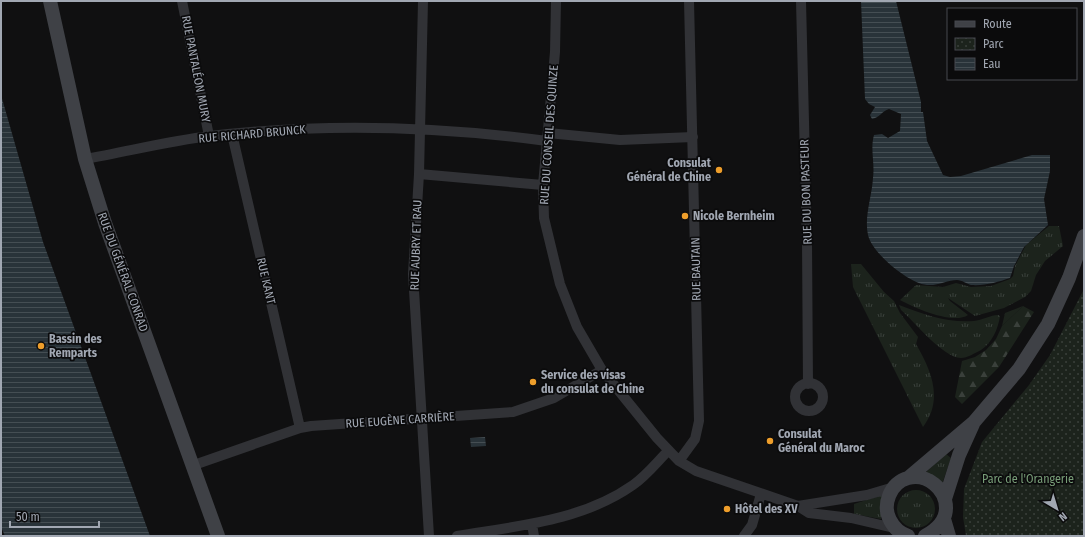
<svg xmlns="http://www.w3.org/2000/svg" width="1085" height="537" viewBox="0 0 1085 537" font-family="'Fira Sans Condensed',sans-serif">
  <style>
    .grass { fill: url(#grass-tufts) }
    .forest { fill: url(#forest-firs) }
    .park { fill: url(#park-dots) }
    .water { fill: url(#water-rules) }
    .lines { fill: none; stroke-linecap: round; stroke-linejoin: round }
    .street { stroke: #313236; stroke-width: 10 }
    .secondary { stroke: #3f4146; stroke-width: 14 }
    .poi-dot { fill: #ee9e2b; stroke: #0b0b0c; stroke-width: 1.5 }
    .labels { text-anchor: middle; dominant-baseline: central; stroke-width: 3.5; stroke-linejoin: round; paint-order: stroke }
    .street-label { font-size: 12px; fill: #a1a7b2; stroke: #0b0b0c }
    .poi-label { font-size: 12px; font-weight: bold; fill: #a1a7b2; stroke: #0b0b0c; text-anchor: start }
    .park-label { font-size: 12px; fill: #789d78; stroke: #0b0b0c }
  </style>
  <defs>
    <pattern id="grass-tufts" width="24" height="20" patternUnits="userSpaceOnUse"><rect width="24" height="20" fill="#1c231c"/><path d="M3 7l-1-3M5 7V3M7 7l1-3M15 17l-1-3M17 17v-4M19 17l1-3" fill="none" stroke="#3a403b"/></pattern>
    <pattern id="forest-firs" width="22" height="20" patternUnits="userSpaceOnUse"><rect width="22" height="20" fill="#1c231c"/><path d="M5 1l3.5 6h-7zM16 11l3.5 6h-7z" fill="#3a403b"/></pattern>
    <pattern id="park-dots" width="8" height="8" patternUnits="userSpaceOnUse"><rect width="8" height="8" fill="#1c231c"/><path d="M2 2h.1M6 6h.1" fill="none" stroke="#3a403b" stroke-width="1.8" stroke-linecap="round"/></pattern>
    <pattern id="water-rules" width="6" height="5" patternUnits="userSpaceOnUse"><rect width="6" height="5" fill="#293339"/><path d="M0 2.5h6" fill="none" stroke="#454e53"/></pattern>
  </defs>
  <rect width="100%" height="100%" fill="#101011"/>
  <path class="grass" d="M1049,226h10l4,20 -18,15 -9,14 -5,16 -6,6 -21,11 -29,8 -27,-18 2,3 18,14c-15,10 -53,-7 -68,-15l16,-15 27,2 13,-4 15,4 20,-1 19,-7 3,-3 2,-10 11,-21z
    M851,264h10l23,28 10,9 6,12 18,24 -2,7c15,26 28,55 7,83l-70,-140z
    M899,305c26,10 48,18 75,16 8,-1 17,-6 24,-6l2,1c-2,13 -8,27 -19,34 -6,3 -14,8 -20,8 -19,-1 -46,-36 -60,-48z
    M1023,306l-21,20 3,-13z
    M946,454l5,4 -9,26 -17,-11z
    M897 509a19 19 0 1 1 38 0a19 19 0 1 1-38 0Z
    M882,495l-1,24 -27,-5v-10z"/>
  <path class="forest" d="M1023,306l11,6 -35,55 -37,37 -7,-7 7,-36 13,-4 11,-7 10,-11 6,-13z"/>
  <path class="park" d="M1084,289v247h-118l-3,-19 1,-28 18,-47 47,-57 21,-30z"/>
  <path class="water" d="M861,1h35l25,101v10h2l4,29 16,34 7,2 11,-1 71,-21h18v16l-6,28 4,26 -24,22 -10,19 -4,12c-12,4 -25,8 -39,7 -4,-1 -9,-5 -14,-5 -9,0 -19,6 -30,5 -19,-2 -55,-32 -59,-50 -4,-18 4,-39 5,-57 2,-15 -3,-29 1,-43l8,-1 6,4 12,-7 1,-17 -12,-5c-7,2 -10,9 -17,10l-2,-4 5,-8 -6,-3 -4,-5z
    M1,95l42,147 107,294h-145l-4,-9z
    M485,437l1,9 -15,1 -1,-9z"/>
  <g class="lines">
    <path class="street" d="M182,1l27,135
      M423,1l-4,173 -6,100 16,262
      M556,1l-1,51 -12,133 1,33 16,66 17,43 25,43 55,68 22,23 17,10 102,35 11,7 42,5 43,10
      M801,1l6,241 1,142
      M548,133l72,7 73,-3
      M232,134l68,294
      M85,159c41,-7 83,-18 125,-23 111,-13 226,-10 337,5
      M419,174l124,11
      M795 397a14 14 0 1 1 28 0a14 14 0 1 1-28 0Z
      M679,461l16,-22 4,-18 -10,-420
      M194,465l106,-37 11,-2 202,-14 41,-14 48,-28
      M798,506l69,-11 27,-8
      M532,524l2,12
      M457,536c60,-10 125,-15 176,-51 13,-9 24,-23 35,-34
      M744,536l8,-11 9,-31"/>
    <path class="secondary" d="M50,1l35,158 20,64 113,313
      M908,478l66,-56 45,-53 29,-45 21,-46 15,-42
      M945,499l14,-44 14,-31
      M944,519l5,17
      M908,536c-9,-3 -14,-8 -18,-16 -8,-15 0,-37 18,-42 19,-5 38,11 38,30 0,14 -10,22 -21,28"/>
  </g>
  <g class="poi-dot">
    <circle cx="719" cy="170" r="4"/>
    <circle cx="685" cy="216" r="4"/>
    <circle cx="41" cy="346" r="4"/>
    <circle cx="533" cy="382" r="4"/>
    <circle cx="770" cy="441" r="4"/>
    <circle cx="727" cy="509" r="4"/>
  </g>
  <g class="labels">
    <g class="street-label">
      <text transform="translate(196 69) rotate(79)">RUE PANTALÉON MURY</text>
      <text transform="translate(252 134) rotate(-5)">RUE RICHARD BRUNCK</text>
      <text transform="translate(549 135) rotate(-86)">RUE DU CONSEIL DES QUINZE</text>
      <text transform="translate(806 192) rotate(-92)">RUE DU BON PASTEUR</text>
      <text transform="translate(416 245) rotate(-88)">RUE AUBRY ET RAU</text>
      <text transform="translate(696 269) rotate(-91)">RUE BAUTAIN</text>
      <text transform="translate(123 272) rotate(70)">RUE DU GÉNÉRAL CONRAD</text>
      <text transform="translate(266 281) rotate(77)">RUE KANT</text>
      <text transform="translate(400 420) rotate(-4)">RUE EUGÈNE CARRIÈRE</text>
    </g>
    <g class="poi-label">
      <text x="711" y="163" text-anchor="end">Consulat<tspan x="711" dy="14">Général de Chine</tspan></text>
      <text x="693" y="216">Nicole Bernheim</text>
      <text x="49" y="339">Bassin des<tspan x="49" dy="14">Remparts</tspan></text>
      <text x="541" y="375">Service des visas<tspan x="541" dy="14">du consulat de Chine</tspan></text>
      <text x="778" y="434">Consulat<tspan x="778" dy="14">Général du Maroc</tspan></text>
      <text x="735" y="509">Hôtel des XV</text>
    </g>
    <g class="park-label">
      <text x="1028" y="479">Parc de l'Orangerie</text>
    </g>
  </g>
  <rect width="1085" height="537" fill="none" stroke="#a1a7b2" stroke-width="4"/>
  <rect x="947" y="8" width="130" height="72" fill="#0b0b0c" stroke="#47494e"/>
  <rect x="955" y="21" width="20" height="6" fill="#3f4146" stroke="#47494e"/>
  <text x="983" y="28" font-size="12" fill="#a1a7b2">Route</text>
  <rect x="955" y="38" width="20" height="12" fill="url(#park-dots)" stroke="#47494e"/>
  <text x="983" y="48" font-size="12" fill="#a1a7b2">Parc</text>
  <rect x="955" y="58" width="20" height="12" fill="url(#water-rules)" stroke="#47494e"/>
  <text x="983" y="68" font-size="12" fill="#a1a7b2">Eau</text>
  <g transform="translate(1057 509) rotate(142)" stroke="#0b0b0c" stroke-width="3" paint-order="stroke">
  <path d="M0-3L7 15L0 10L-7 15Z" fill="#a1a7b2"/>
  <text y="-6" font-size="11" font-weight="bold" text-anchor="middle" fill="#a1a7b2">N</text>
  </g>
  <path d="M10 521v6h89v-6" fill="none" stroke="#a1a7b2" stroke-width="2"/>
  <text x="16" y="521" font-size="12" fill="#a1a7b2" stroke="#0b0b0c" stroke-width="3" paint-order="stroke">50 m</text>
</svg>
